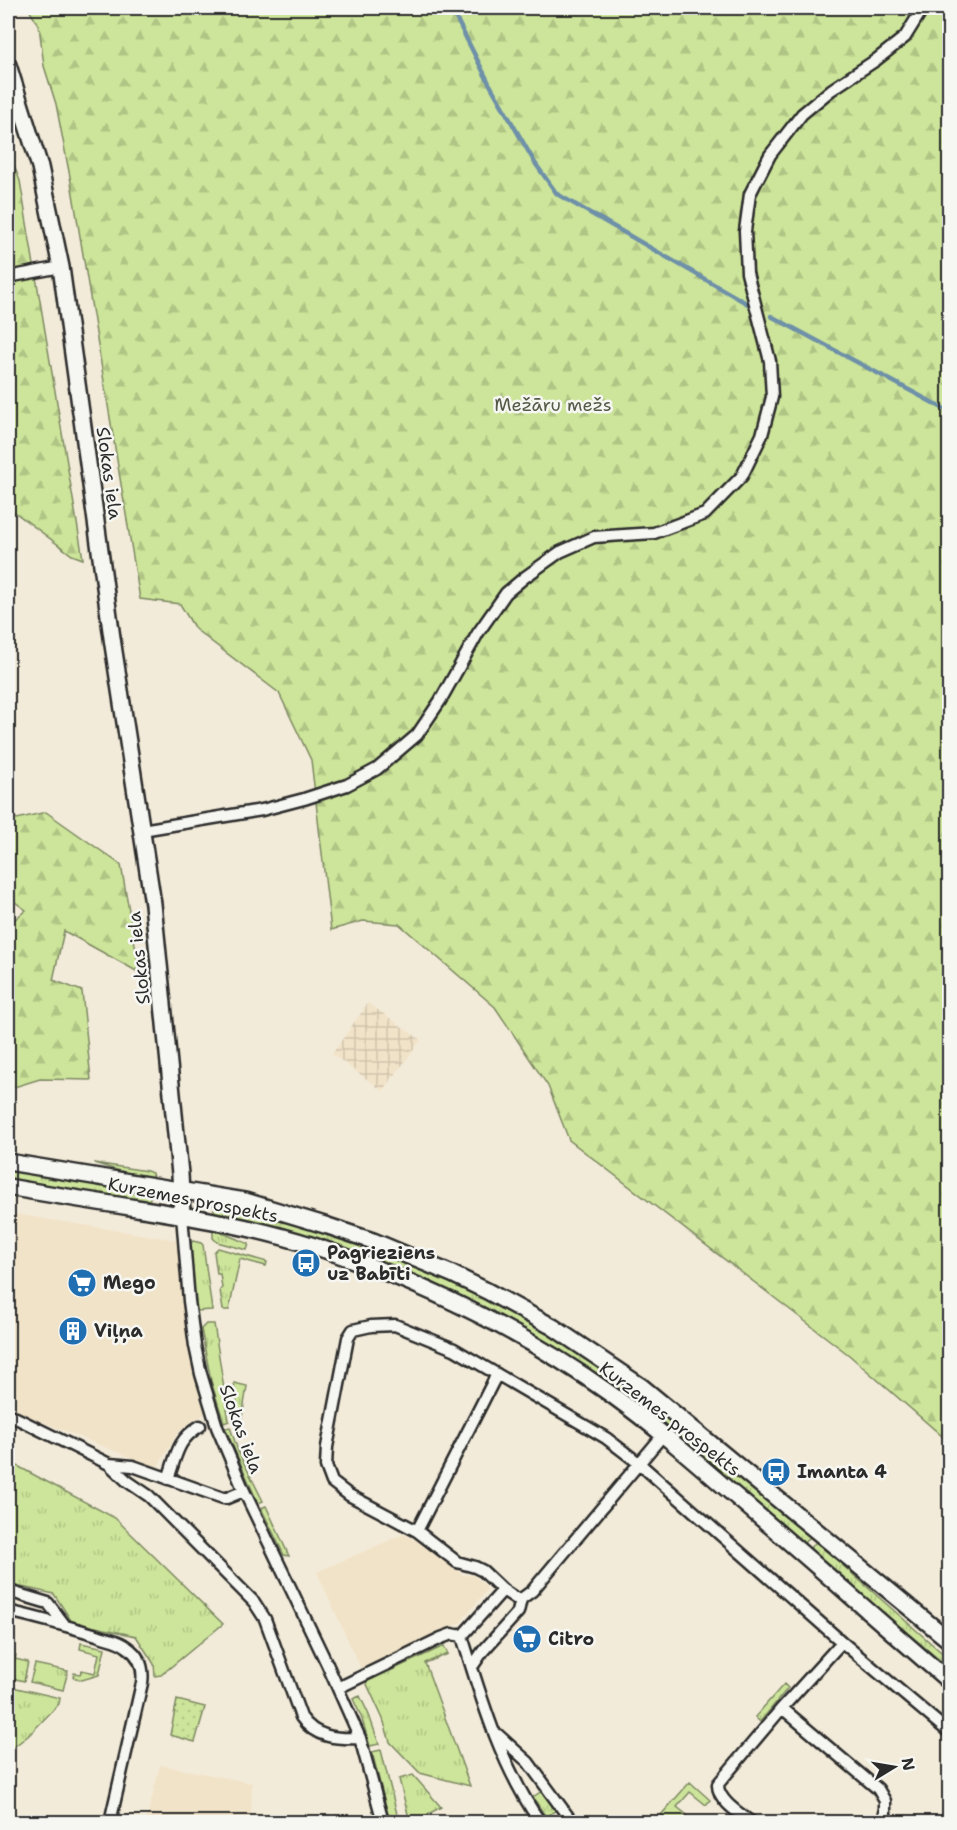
<svg xmlns="http://www.w3.org/2000/svg" width="957" height="1830" viewBox="0 0 957 1830" font-family="'Shantell Sans',sans-serif">
  <style>
    .built { fill: #f1e3c8 }
    .industrial { fill: url(#industrial-grid) }
    .grass { fill: url(#grass-tufts); stroke: #7c8862; stroke-width: 1.5 }
    .forest { fill: url(#forest-firs); stroke: #7c8862; stroke-width: 1.5 }
    .park { fill: url(#park-dots); stroke: #7c8862; stroke-width: 1.5 }
    .lines { fill: none; stroke-linecap: round; stroke-linejoin: round }
    .stream { stroke: #6e90a8; stroke-width: 4.5 }
    .minor-casing { stroke: #2b2b2b; stroke-width: 15 }
    .secondary-casing { stroke: #2b2b2b; stroke-width: 20 }
    .minor { stroke: #f6f6f2; stroke-width: 10 }
    .secondary { stroke: #f6f6f2; stroke-width: 15 }
    .labels { text-anchor: middle; dominant-baseline: central; stroke-width: 5; stroke-linejoin: round; paint-order: stroke }
    .park-label { font-size: 18px; fill: #545a47; stroke: #f6f6f2 }
    .street-label { font-size: 18px; fill: #2b2b2b; stroke: #f6f6f2 }
    .poi-label { font-size: 18px; font-weight: bold; fill: #2b2b2b; stroke: #f6f6f2; text-anchor: start }
  </style>
  <defs>
    <pattern id="industrial-grid" width="8" height="8" patternUnits="userSpaceOnUse" patternTransform="scale(1.5)"><rect width="8" height="8" fill="#f1e3c8"/><path d="M0 4h8M4 0v8" fill="none" stroke="#cfc3ac"/></pattern>
    <pattern id="grass-tufts" width="24" height="20" patternUnits="userSpaceOnUse" patternTransform="scale(1.5)"><rect width="24" height="20" fill="#cde59a"/><path d="M3 7l-1-3M5 7V3M7 7l1-3M15 17l-1-3M17 17v-4M19 17l1-3" fill="none" stroke="#b0c585"/></pattern>
    <pattern id="forest-firs" width="22" height="20" patternUnits="userSpaceOnUse" patternTransform="scale(1.5)"><rect width="22" height="20" fill="#cde59a"/><path d="M5 1l3.5 6h-7zM16 11l3.5 6h-7z" fill="#b0c585"/></pattern>
    <pattern id="park-dots" width="8" height="8" patternUnits="userSpaceOnUse" patternTransform="scale(1.5)"><rect width="8" height="8" fill="#cde59a"/><path d="M2 2h.1M6 6h.1" fill="none" stroke="#b0c585" stroke-width="1.8" stroke-linecap="round"/></pattern>
  </defs>
  <rect width="100%" height="100%" fill="#f3ebd9"/>
  <filter id="ink" filterUnits="userSpaceOnUse"><feTurbulence type="fractalNoise" baseFrequency=".0167" numOctaves="2"/><feDisplacementMap in="SourceGraphic" scale="12" xChannelSelector="R" yChannelSelector="G"/><feConvolveMatrix kernelMatrix="1 2 1 2 8 2 1 2 1" color-interpolation-filters="sRGB"/></filter>
  <g filter="url(#ink)">
    <path class="built" d="M8,1213l169,27 10,99 8,38 10,37 -18,11 -10,9 -20,34 -149,-60z
      M404,1534l21,11 38,30h10l13,11 1,4 -27,33 -99,46 -44,-97z
      M160,1765l92,18 -1,39h-105z"/>
    <path class="industrial" d="M368,1003l53,37 -38,51 -51,-37z"/>
    <path class="grass" d="M94,1163l53,8 5,2 1,5 -23,-4z
      M8,1171l143,21 -2,11 -141,-23z
      M215,1205c94,20 184,51 269,94 21,10 41,20 61,32 95,59 180,133 265,206l-7,7 -65,-56 -239,-171 -286,-103z
      M213,1229l36,15 -2,6 -30,-8 -4,-4z
      M193,1241l8,2 2,2 9,65 -16,1 -6,-67z
      M218,1248l49,14 -1,4 -26,-7 -11,51h-6l-3,-20 2,-2 -2,-14h-3l-3,-22z
      M206,1324h8l15,97 -5,2 -13,-42 -10,-52z
      M234,1383l13,3 -5,31 -4,-1z
      M230,1427l8,24 25,50 -5,2 -33,-75z
      M8,1461l107,57 108,106 -62,51 -6,1 -1,-12 -18,-28 -64,-14 -18,-28 -46,-10z
      M266,1506l23,50 -5,-1 -23,-47z
      M816,1542l133,117v9l-140,-119z
      M81,1643l24,5 -6,27 -17,5 -9,-3 1,-4 6,1 2,-4 13,3 4,-19 -19,-5z
      M444,1646l4,8 -23,9 45,123 -50,-13 -30,-31 -7,-23 -17,-37z
      M8,1653l8,2 -1,4 13,3 -4,19 -16,-4z
      M35,1664l33,7 -5,19 -33,-8z
      M784,1684l4,4 -28,34 -5,-5z
      M8,1686l52,12 -1,6 -31,32 -20,15z
      M360,1696l9,19 10,29 -9,2 -9,-30 -8,-17z
      M381,1750l18,72h-9l-18,-70z
      M413,1775l28,32 -27,15h-4l-11,-43z
      M690,1782l20,18 -4,5 -16,-13 -13,15 10,8 -3,4 5,3h-19l-9,-7z
      M542,1791l14,19 -10,7 -13,-20z"/>
    <path class="forest" d="M28,8h921v1434l-100,-87 -280,-215 -21,-54 -53,-79 -96,-83 -36,-3 -32,9 -20,-170 -32,-67 -84,-64 -15,-25 -40,-5 -69,-417 -15,-78 -12,-38 -5,-40z
      M8,150l12,31 63,378 -11,-4 -64,-48z
      M46,812l75,53 19,108 -76,-42 -11,49 29,11 9,89 -51,-1 -29,9 -3,-1v-150l6,-17 12,-10 -18,-13v-84l9,6z"/>
    <path class="park" d="M177,1700l28,7 -10,35 -25,-7z"/>
    <g class="lines">
      <path class="stream" d="M451,8l38,75 46,80 22,31 191,110
        M771,316l179,96"/>
      <g class="minor-casing">
        <path id="minor" d="M8,277l53,-10
          M142,830l120,-20 42,-11 43,-14 30,-16 40,-34 23,-34 38,-68 28,-40 19,-16 35,-25 34,-15 60,-4 51,-19 37,-38 20,-41 10,-38 -2,-36 -23,-88 -2,-42 5,-37 20,-39 32,-41 29,-24 45,-30 29,-23 18,-29
          M182,1215l7,86 6,45 6,28 16,53 27,64 83,173 33,74 23,84
          M8,1414l101,50 18,17 22,15 105,106 11,17 36,98c14,21 36,22 59,21
          M109,1464l24,2 90,32h4l17,-7
          M168,1479c9,-25 9,-39 32,-53
          M417,1531l80,-157
          M8,1591l40,12 16,21
          M521,1599l-6,-1 -12,-8 -20,-19 -8,-4 -18,-5 -40,-31 -68,-36 -17,-13 -6,-16 1,-19 21,-109 5,-8 18,-4 24,-1 59,24 152,89 34,26 202,178 108,91
          M8,1611c30,7 59,15 89,24 10,4 22,5 30,12 13,9 17,22 15,36l-32,139
          M462,1636l41,-46
          M472,1667l11,-16 35,-39 3,-13 11,-8 131,-156
          M338,1688l103,-50 11,-4 10,2c20,65 39,130 78,186
          M782,1708l96,81 7,12v21
          M497,1734l31,28 44,60
          M751,1822c-11,-8 -34,-22 -33,-38l64,-76 60,-66"/>
      </g>
      <g class="secondary-casing">
        <path id="secondary" d="M8,65l32,102 21,100 52,378 40,259 27,270 2,41
          M8,1162l237,39 83,25 45,15 79,33 35,17 66,36 89,60 308,254
          M8,1187c45,8 90,15 135,22 58,9 115,19 171,37 105,35 207,84 298,149 40,29 77,61 114,93 76,64 149,130 224,194"/>
      </g>
      <use href="#minor" class="minor"/>
      <use href="#secondary" class="secondary"/>
    </g>
  </g>
  <defs>
    <g id="bus-disc" transform="scale(1.5)"><circle r="9.5" fill="#1f6fb2" stroke="#f6f6f2"/><path d="M-5-6H5V4H4V6H2V4H-2V6H-4V4H-5ZM-3.5-4V0h7V-4ZM-3.5 1.2v1.5H-2V1.2ZM2 1.2v1.5H3.5V1.2Z" fill="#fff"/></g>
    <g id="supermarket-disc" transform="scale(1.5)"><circle r="9.5" fill="#1f6fb2" stroke="#f6f6f2"/><path d="M-6-5.5h2.5l.6 2H6L4.5 2H-2.5L-4.4-4H-6ZM-1.5 3.2a1.3 1.3 0 1 0 .1 0ZM3 3.2a1.3 1.3 0 1 0 .1 0Z" fill="#fff"/></g>
    <g id="building-disc" transform="scale(1.5)"><circle r="9.5" fill="#1f6fb2" stroke="#f6f6f2"/><path d="M-4-6H4V6H1V3H-1V6H-4ZM-2.5-4.3h1.7v1.8h-1.7ZM.8-4.3h1.7v1.8H.8ZM-2.5-1h1.7V.8h-1.7ZM.8-1h1.7V.8H.8Z" fill="#fff"/></g>
  </defs>
  <g fill-rule="evenodd">
    <use href="#bus-disc" x="306" y="1263"/>
    <use href="#supermarket-disc" x="82" y="1283"/>
    <use href="#building-disc" x="73" y="1331"/>
    <use href="#bus-disc" x="776" y="1472"/>
    <use href="#supermarket-disc" x="527" y="1639"/>
  </g>
  <g class="labels">
    <g class="park-label">
      <text x="553" y="405">Mežāru mežs</text>
    </g>
    <g class="street-label">
      <text transform="translate(109 473) rotate(82)">Slokas iela</text>
      <text transform="translate(139 958) rotate(-96)">Slokas iela</text>
      <text transform="translate(193 1200) rotate(11)">Kurzemes prospekts</text>
      <text transform="translate(670 1419) rotate(38)">Kurzemes prospekts</text>
      <text transform="translate(241 1429) rotate(70)">Slokas iela</text>
    </g>
    <g class="poi-label">
      <text x="327" y="1253">Pagrieziens<tspan x="327" dy="21">uz Babīti</tspan></text>
      <text x="103" y="1283">Mego</text>
      <text x="94" y="1331">Viļņa</text>
      <text x="797" y="1472">Imanta 4</text>
      <text x="548" y="1639">Citro</text>
    </g>
  </g>
  <rect width="957" height="1830" fill="none" stroke="#f6f6f2" stroke-width="30"/>
  <rect x="15" y="15" width="927" height="1800" fill="none" stroke="#2b2b2b" stroke-width="2" filter="url(#ink)"/>
  <g transform="translate(894 1767) rotate(79)" stroke="#f6f6f2" stroke-width="4.5" paint-order="stroke">
  <path d="M0-4.5L10 22L0 15L-10 22Z" fill="#2b2b2b"/>
  <text y="-9" font-size="16" font-weight="bold" text-anchor="middle" fill="#2b2b2b">N</text>
  </g>
</svg>
